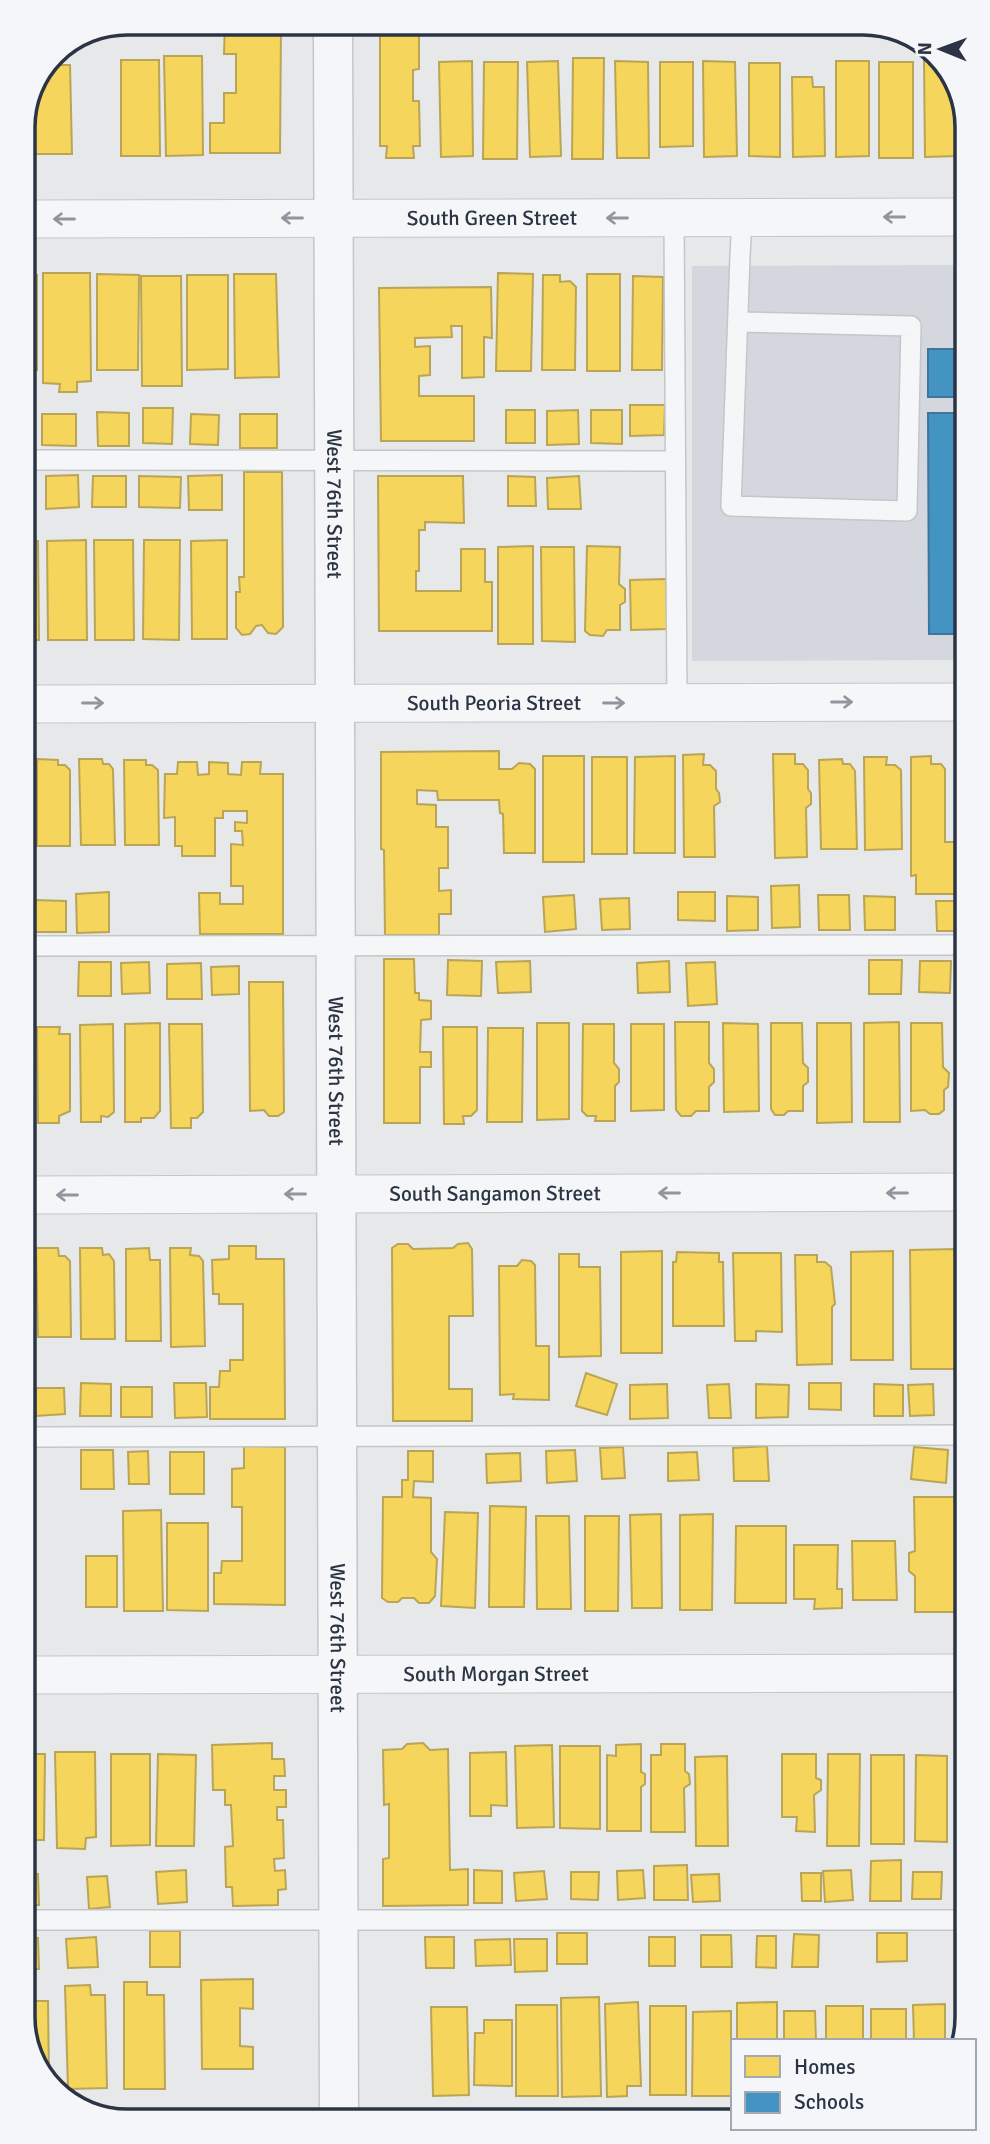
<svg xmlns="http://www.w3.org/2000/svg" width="990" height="2144" viewBox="0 0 990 2144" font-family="Signika,sans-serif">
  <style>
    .built { fill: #d4d7dd }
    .homes { fill: #f6d55c; stroke: #b9a555; stroke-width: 2 }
    .schools { fill: #4393c3; stroke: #3c769d; stroke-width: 2 }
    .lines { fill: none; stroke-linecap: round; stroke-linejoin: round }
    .service-casing { stroke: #c4c6c8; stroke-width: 22 }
    .minor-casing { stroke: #c4c6c8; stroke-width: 39 }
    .tertiary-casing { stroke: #c4c6c8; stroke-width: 41 }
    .service { stroke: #f5f6f7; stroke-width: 19 }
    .minor { stroke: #f5f6f7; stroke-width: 37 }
    .tertiary { stroke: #f5f6f7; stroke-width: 38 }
    .oneway { stroke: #90959e }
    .labels { text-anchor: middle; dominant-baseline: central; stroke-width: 7; stroke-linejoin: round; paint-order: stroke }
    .street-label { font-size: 21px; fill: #2b3445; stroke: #f4f6f9 }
    .rim { fill: none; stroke: #2b3445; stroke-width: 3.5 }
  </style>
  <rect width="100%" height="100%" fill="#e6e8ea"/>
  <path class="built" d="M962,265l1,395 -271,1v-395z"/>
  <path class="homes" d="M214,23h67l-1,130h-70v-30h14v-30h12v-39h-12l1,-30z
    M385,23l34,2v44l-6,1v31h6l1,45h-7l1,12h-28l1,-12h-7v-121z
    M531,23h31v8l-31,1z
    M754,23h31v4h-31z
    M794,23h31v6l-31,1z
    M164,56h38l1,99 -37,1z
    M573,58h31l-1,101h-31z
    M937,59l19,26 1,71 -32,1 -1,-97z
    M121,60h38l1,96h-39z
    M472,61l1,95 -32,1 -2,-95z
    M558,61l3,95 -31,1 -3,-95z
    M615,61l33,1 1,96h-32z
    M703,61l32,1 2,94 -33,1z
    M836,61h33v95l-33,1z
    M484,62h34l-1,97h-34z
    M660,62h33v84l-33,1z
    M879,62h34v96h-34z
    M749,63h31v94l-31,-1z
    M48,65h22l2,89h-38l-1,-55z
    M792,77h20l1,10h11l1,69 -32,1z
    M28,110v46h-5v-35z
    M43,273h47l1,108 -14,1v10h-18l1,-8 -17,-1z
    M498,273l35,1 -2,97h-35z
    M97,274l42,1 -1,95h-41z
    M234,274h42l3,103 -44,1z
    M587,274h33v97h-33z
    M23,275h14v95l-13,1z
    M187,275h41v94l-41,1z
    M543,275h17v7l10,-1 6,6 -1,83h-33z
    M141,276h40l1,110h-40z
    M633,276l30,1 -1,93h-30z
    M491,287l1,51 -8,-1v40l-22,1v-52h-11l1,11 -37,1v9l15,-1v29l-11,1v20h55v45h-93l-2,-153z
    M630,405h35l-1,30 -34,1z
    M143,408h30l-1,36 -29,-1z
    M506,410h29v33h-29z
    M578,410l1,34 -32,1v-34z
    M591,410h31v34l-31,-1z
    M97,412l32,1v33h-31z
    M42,414h34v32l-34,-1z
    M191,414l28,1 -1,30 -28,-1z
    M240,414h37v34h-37z
    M244,472h38l1,155 -7,7 -8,-1 -6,-8 -6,1 -6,8 -8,1 -6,-7v-36h4l-1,-15h5z
    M78,475l1,32 -33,2v-33z
    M222,475v35h-33l-1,-34z
    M93,476h33v31h-34z
    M139,476l42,1 -1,31 -41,-1z
    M378,476h85l1,47 -39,-1v8h-6v41h-3v20h45v-42h24v33h7v49h-113z
    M508,476l27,1 1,29h-28z
    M579,476l2,33h-33l-1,-31z
    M86,540l1,100h-39l-1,-99z
    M94,540h39l1,100h-39z
    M144,540h36l-1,100 -36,-1z
    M227,540v99h-35l-1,-98z
    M24,541h14l1,99h-15z
    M533,546v98h-35v-97z
    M587,546l33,1 -1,37 6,5v13l-5,3v25h-13l-4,6 -13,-1 -5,-4z
    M541,547h33l1,95 -33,-1z
    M666,579l1,50 -36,1 -1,-50z
    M499,751v18h13l7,-6 11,1 5,5v84h-31l-1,-39 -3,-1 -1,-13h-61l-1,-9 -20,-1v14l19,1v22h12v41h-9v23l12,-1v24h-12v21h-54l-1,-85 -3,-1v-97z
    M704,754l-1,11h7l6,6v18l3,4 1,9 -6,4 1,51h-31l-1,-102z
    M773,754h22v10h8l5,6v19l3,4v11l-5,4 1,49 -32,1z
    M543,756h41v106h-41z
    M675,756v97h-41l1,-96z
    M931,756v8h10l4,5v73h12l1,52h-42v-19l-5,1v-119z
    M592,757h35v97h-35z
    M864,757h23l-1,8h9l6,5 1,79 -37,1z
    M37,759l21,1v5h7l5,5v76h-33z
    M79,759h23l1,5h6l4,5 2,76h-34z
    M842,759l1,5h7l5,7 2,78h-36l-2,-89z
    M124,760h22v5h6l6,5 1,75h-34z
    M178,762h19l1,13 11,-1v-12l19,1v11l13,1 1,-13h19l-1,12h23v160h-83l-1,-41h21v11h23v-18h-12v-42l12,1 -1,-14h-7v-9l12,1v-12h-24v7h-8v38h-33v-10h-7v-29l-11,1 1,-44h12z
    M799,885l1,42 -28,1 -1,-42z
    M109,892v40l-32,1 -1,-39z
    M678,892h37v29l-37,-1z
    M574,895l2,34 -31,3 -2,-35z
    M818,895h31l1,35h-31z
    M727,896l31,1v33l-31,1z
    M864,896l31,1v33h-30z
    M629,898l1,31 -28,1 -2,-31z
    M34,900l32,1v31h-32z
    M936,901h26v30h-25z
    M384,959h30l1,34h4v7l12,1v18l-10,1 -1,32h11v15h-11v56h-36z
    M448,960l34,1 -1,35 -34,-1z
    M869,960h33l-1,34h-32z
    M530,961l1,31 -33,1 -2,-31z
    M669,961l1,31 -32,1 -1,-30z
    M920,961h31l-1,32 -31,-1z
    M79,962h32v34h-33z
    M149,962l1,31 -28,1 -1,-31z
    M715,962l2,42 -29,2 -2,-43z
    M201,963l1,36h-35v-35z
    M239,966v28l-27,1 -1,-28z
    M249,982h34l1,130 -6,4h-9l-5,-6 -14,1z
    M675,1022h34v41l5,6v13l-5,5v24h-13l-5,5h-10l-5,-6z
    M899,1022l1,100h-36v-99z
    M160,1023v88l-6,7h-13v4h-16v-98z
    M537,1023h32v96l-32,1z
    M723,1023l35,1 1,87 -35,1z
    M771,1023h31l1,40 5,5v14l-5,4v25h-15l-4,4h-9l-4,-6z
    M817,1023h34l1,99 -35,1z
    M911,1023h31l1,44 6,6 -1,14 -4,3v20l-5,4h-9l-5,-4 -14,1z
    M958,1023h6l1,92 -6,-4z
    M113,1024l1,88 -6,5 -7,-1v6h-20l-1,-97z
    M169,1024h33l1,88 -6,6h-6v10h-20z
    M583,1024h31v39l5,6v13l-4,4v35h-20l1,-5h-9l-5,-5z
    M631,1024h33v86l-33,1z
    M37,1027h23l-1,7h11v77l-11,5v7h-21z
    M443,1027h34v83l-6,6h-8l1,8h-20z
    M488,1028h35l-1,94h-35z
    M468,1243l4,6 1,67h-24v73h23v32h-79l-1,-173 6,-4h10l5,5 40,-1 5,-4z
    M229,1246h27v13h28l1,160h-75v-32h9l1,-16h10v-11h13v-56h-24v-10h-6l-1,-34 17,-1z
    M36,1248h22l1,8h6l5,5 1,76h-33z
    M80,1248h22l1,7 6,-1 5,7 1,78h-34z
    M149,1248l1,12h10l1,81h-35v-92z
    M170,1248h21l-1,7 9,1 4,5 2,85 -34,1z
    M957,1249l1,120h-47l-1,-119z
    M662,1251v102h-41v-101z
    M893,1251v109h-42v-108z
    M677,1252l42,1v9h4l1,64h-51v-64h3z
    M733,1253h48l1,79 -26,-1v10h-21z
    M559,1254h20v13h21l1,89 -42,1z
    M795,1255h22v7h8l6,5 4,37 -3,3v57l-35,1z
    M522,1260l9,1 4,4 1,81h13v54l-36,-1 1,-5 -14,1 -1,-129h18z
    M586,1373l31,11 -10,31 -31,-9z
    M81,1383l30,1v32h-31z
    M174,1383h32l1,34 -32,1z
    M809,1383h32v27l-32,-1z
    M667,1384l1,34 -38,1v-34z
    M729,1384l2,34h-22l-2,-33z
    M756,1384l33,1 -1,32 -32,1z
    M874,1384l29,1v31h-29z
    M933,1384l1,31 -24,1 -2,-31z
    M121,1387h31v30h-31z
    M36,1388h28l1,26 -29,2z
    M244,1446l41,1v158l-71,-1v-31h7l1,-12h20v-54h-10v-38l12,-1z
    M767,1446l2,35h-35l-1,-33z
    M623,1447l2,31 -23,1 -2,-31z
    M914,1447l34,3 -2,33 -35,-4z
    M81,1450h32l1,39h-33z
    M575,1450l2,31 -30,2 -1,-32z
    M148,1451l1,33h-20l-1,-32z
    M408,1451h25v31l-19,-1 -1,16 18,1v54l6,7 -2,37 -6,7h-10l-5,-5h-12l-4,4h-10l-6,-4 1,-101h19v-17h6z
    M170,1452h34v42h-34z
    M697,1452l2,28 -31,1v-28z
    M520,1453l1,28 -34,2 -1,-29z
    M914,1497h44l1,115h-44v-36l-6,-5v-18l6,-2z
    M490,1506l36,1 -2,100h-35z
    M161,1510l2,101h-39l-1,-100z
    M445,1512l33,1 -3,95 -34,-2z
    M661,1514l1,94h-30l-2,-93z
    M713,1514l-1,96h-32v-95z
    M536,1516h33l2,93h-34z
    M585,1516h34l-1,95h-33z
    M167,1523h41v88l-41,-1z
    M736,1526h50v77h-51z
    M852,1541h43l2,59h-44z
    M794,1545h44l-1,44h5v19l-28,1 1,-10h-21z
    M86,1556h31v51h-31z
    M272,1743v16h12l1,17h-11v14h12v17h-9v13h6l1,38 -10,1 1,12 10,-1 1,19 -8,1v15l-45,1 -1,-19h-6l-1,-40 8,-1 -2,-41h-6v-15h-12l-1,-45z
    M423,1743l7,7 18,-1 2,121 18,-1v36l-85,1v-47l6,-1v-54l-5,1 -1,-55 19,-1 5,-5z
    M641,1744v28l4,2v10l-4,3v44h-34v-76l9,1v-11z
    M661,1744h24v27l4,3 1,10 -6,4 1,44h-34v-77h10z
    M552,1745l2,82 -37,1 -2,-82z
    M560,1746h40v83l-40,-1z
    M55,1752h40l1,85 -10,1 -1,11 -28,-1z
    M506,1752l1,54 -16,-1v11h-21v-63z
    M28,1754h17l-1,86h-16z
    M111,1754h39v91l-39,1z
    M158,1754l38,1 -2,91h-38z
    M782,1754h34v24l5,2v10l-7,5 1,37 -19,-1 1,-14h-15z
    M828,1754h32l-1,92h-32z
    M871,1755h33v89h-33z
    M916,1755l31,1v86l-32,-1z
    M959,1755h7l1,86h-8z
    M727,1756l1,90h-32l-1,-89z
    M901,1860v41h-31l1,-40z
    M687,1865l1,35h-34v-34z
    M186,1870l1,32 -29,2 -2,-32z
    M474,1870l28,1v32h-28z
    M643,1870l2,28 -27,2 -1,-29z
    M851,1870l2,30 -28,2 -2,-31z
    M544,1871l3,28 -31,2 -2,-28z
    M571,1872h28l-1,28 -27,-1z
    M913,1872h29l-1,27h-29z
    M801,1873h20v28h-19z
    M28,1874h10l1,31h-11z
    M719,1874l1,27 -27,1 -2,-27z
    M107,1876l3,31 -21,2 -2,-32z
    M150,1931h30v36h-30z
    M557,1933h30v31h-30z
    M877,1933h30v28l-30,1z
    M794,1934l25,1 -1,32h-26z
    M701,1935h30l1,32h-31z
    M757,1936h19v32l-20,-1z
    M96,1937l2,30 -30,1 -2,-29z
    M425,1937h29v31h-28z
    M649,1937h26v29h-26z
    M28,1938h10l1,31h-11z
    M958,1938h9v33h-9z
    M510,1939l1,26 -35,1 -1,-26z
    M514,1939h33v32l-32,1z
    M253,1979v30l-13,-1v38l13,1v22h-51l-1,-89z
    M124,1982h23v13h17l1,94h-41z
    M90,1985l1,10h14l2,93 -39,1 -3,-103z
    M599,1997l2,99 -39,1 -1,-99z
    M28,2001h20l1,79 -21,-29z
    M638,2002l3,84h-14v10l-20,1 -2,-93z
    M777,2002v39h-40v-38z
    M945,2004v37h-31l-1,-36z
    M956,2004l11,1v12l-7,24h-4z
    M516,2005h41l1,91h-42z
    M650,2006h36v89h-36z
    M826,2006h37v35h-37z
    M431,2007h36l2,88 -36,1z
    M871,2009h35v32h-35z
    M731,2011v85h-39l1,-84z
    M784,2011h31l1,30h-32z
    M484,2020h28v66l-38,-1 1,-52h9z"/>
  <path class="schools" d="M928,349h34v48h-34z
    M928,413h35v221h-34z"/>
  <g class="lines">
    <g class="service-casing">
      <path id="service" d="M674,218l3,485
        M738,322l173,4 -4,185 -176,-5 9,-250 2,-38
        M24,460l651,1
        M25,946l939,-1
        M27,1437l939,-2
        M28,1920h939"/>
    </g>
    <g class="minor-casing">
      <g id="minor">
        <path id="s1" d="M23,219l939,-2"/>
        <path id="s2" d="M25,704l938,-2"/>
        <path id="s3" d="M26,1195l939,-3"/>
        <path id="s4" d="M27,1675l939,-2"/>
      </g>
    </g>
    <g class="tertiary-casing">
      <g id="tertiary">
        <path id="s5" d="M333,23l6,2096"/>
      </g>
    </g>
    <use href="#service" class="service"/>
    <use href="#minor" class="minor"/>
    <use href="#tertiary" class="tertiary"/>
  </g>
  <defs><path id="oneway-shaft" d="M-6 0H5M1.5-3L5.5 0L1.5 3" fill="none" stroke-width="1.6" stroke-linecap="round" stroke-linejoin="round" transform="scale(1.75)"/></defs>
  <g class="oneway">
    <use href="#oneway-shaft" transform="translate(894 217) rotate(180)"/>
    <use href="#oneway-shaft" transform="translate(292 218) rotate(-180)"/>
    <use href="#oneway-shaft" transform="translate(617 218) rotate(180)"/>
    <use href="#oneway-shaft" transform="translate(64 219) rotate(180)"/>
    <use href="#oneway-shaft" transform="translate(842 702)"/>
    <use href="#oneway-shaft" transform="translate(93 703)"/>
    <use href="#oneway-shaft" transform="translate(614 703)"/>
    <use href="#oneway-shaft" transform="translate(669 1193) rotate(180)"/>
    <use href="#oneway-shaft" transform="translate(897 1193) rotate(180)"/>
    <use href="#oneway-shaft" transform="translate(295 1194) rotate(180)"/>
    <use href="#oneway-shaft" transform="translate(67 1195) rotate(180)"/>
  </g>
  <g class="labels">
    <g class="street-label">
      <text stroke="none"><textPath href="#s1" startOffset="469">South Green Street</textPath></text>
      <text stroke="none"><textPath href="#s5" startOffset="481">West 76th Street</textPath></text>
      <text stroke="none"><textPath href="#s2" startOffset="469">South Peoria Street</textPath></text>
      <text stroke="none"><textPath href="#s5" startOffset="1048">West 76th Street</textPath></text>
      <text stroke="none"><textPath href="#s3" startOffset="469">South Sangamon Street</textPath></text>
      <text stroke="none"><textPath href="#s5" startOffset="1615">West 76th Street</textPath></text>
      <text stroke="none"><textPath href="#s4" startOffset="469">South Morgan Street</textPath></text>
    </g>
  </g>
  <path d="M0 0H990V2144H0ZM127 35H863A92 92 0 0 1 955 127V2017A92 92 0 0 1 863 2109H127A92 92 0 0 1 35 2017V127A92 92 0 0 1 127 35Z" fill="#f4f6f9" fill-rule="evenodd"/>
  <path class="rim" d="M127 35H863A92 92 0 0 1 955 127V2017A92 92 0 0 1 863 2109H127A92 92 0 0 1 35 2017V127A92 92 0 0 1 127 35Z"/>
  <rect x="731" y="2039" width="245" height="91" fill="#f4f6f9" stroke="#a4a8b1" stroke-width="2"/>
  <rect x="745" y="2056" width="35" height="21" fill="#f6d55c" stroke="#a4a8b1" stroke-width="2"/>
  <text x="794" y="2074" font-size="21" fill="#2b3445">Homes</text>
  <rect x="745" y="2092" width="35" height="21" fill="#4393c3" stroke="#a4a8b1" stroke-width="2"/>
  <text x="794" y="2109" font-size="21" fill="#2b3445">Schools</text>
  <g transform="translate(941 49) rotate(271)" stroke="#f4f6f9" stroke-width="5" paint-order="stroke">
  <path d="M0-5L12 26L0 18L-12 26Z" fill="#2b3445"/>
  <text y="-10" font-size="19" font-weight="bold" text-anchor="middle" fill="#2b3445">N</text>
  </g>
</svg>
